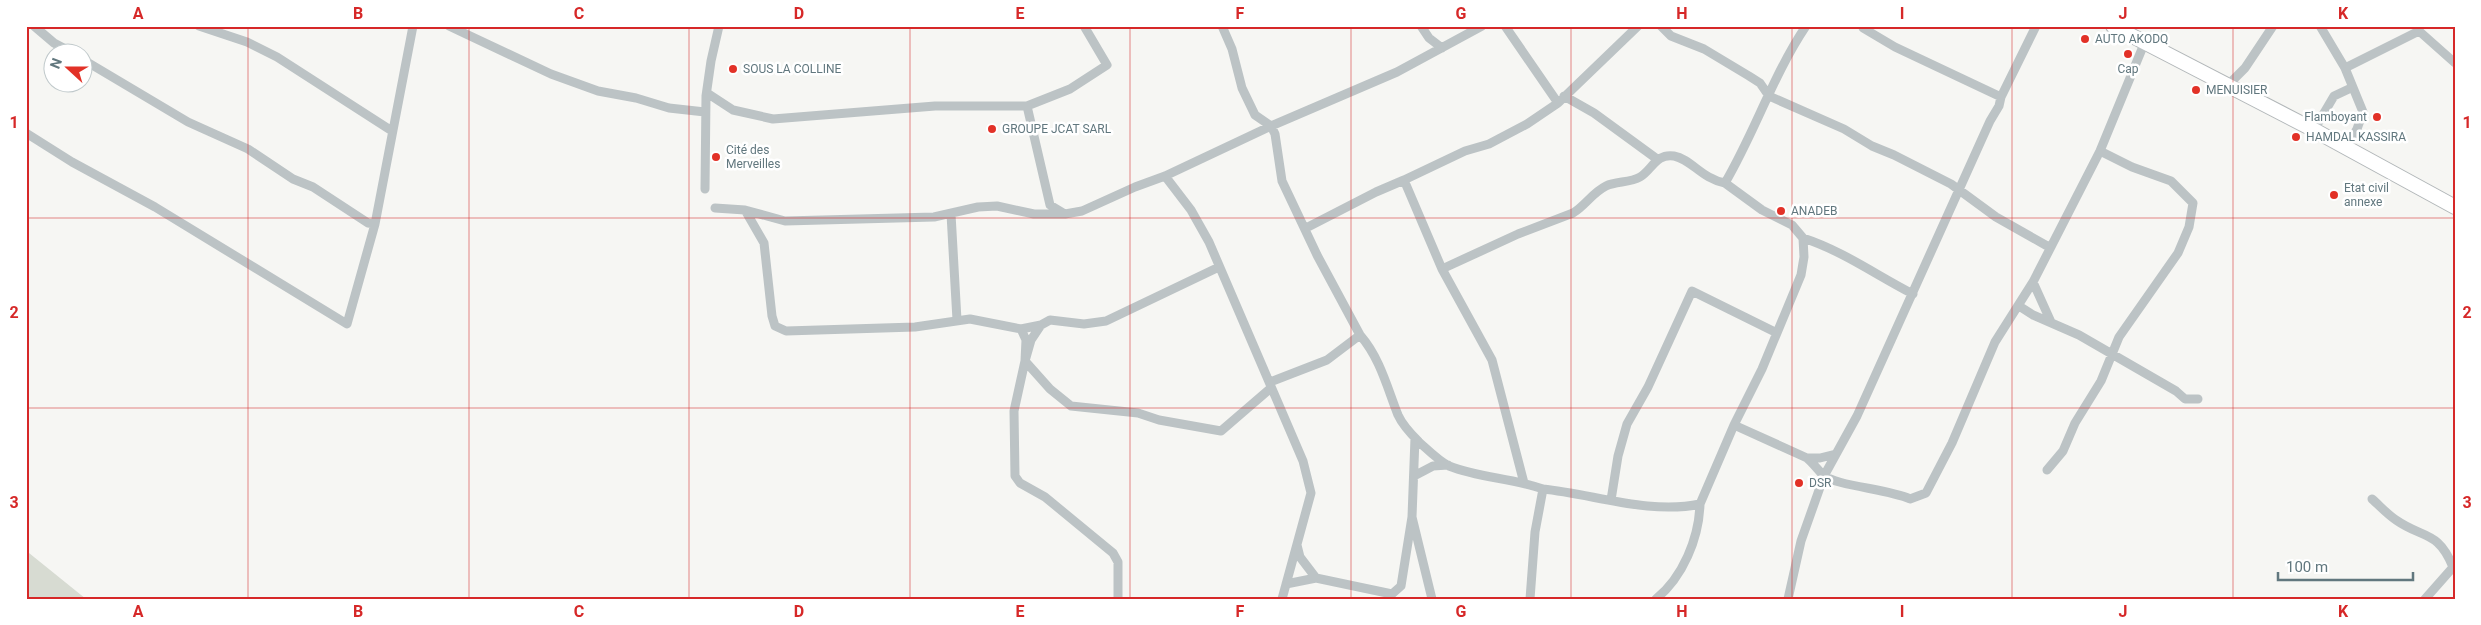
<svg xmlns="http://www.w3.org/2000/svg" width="2481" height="625" viewBox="0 0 2481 625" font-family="Roboto,sans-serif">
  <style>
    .green { fill: #d7dbd2 }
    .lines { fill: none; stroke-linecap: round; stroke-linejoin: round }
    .trunk-casing { stroke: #b2b7b9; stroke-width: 16 }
    .minor { stroke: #bcc3c5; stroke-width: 9 }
    .trunk { stroke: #fff; stroke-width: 14 }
    .grid { fill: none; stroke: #d62828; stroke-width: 1; stroke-opacity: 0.55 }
    .poi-dot { fill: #e23127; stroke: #fff; stroke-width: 2 }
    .labels { text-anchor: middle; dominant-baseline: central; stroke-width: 5; stroke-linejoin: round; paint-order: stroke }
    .poi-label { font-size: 12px; fill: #61777e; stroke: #fff; text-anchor: start }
    .neatline { fill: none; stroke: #d62828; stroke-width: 2 }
    .grid-label { font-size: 16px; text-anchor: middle; font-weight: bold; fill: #d62828 }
  </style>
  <rect width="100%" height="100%" fill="#f6f6f3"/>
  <path class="green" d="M26,550l3,3 57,46h-60z"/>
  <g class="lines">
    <g class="trunk-casing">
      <path id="trunk" d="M2113,26l201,104 141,77"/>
    </g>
    <path class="minor" d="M34,26l20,17 17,9
      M199,26l48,16 30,15 115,74
      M449,26l102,48 47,17 38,7 33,10 36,4
      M1222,26l10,23 10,39 13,27 16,11 4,8 7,47 35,74 43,80
      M1421,26l8,12 13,10
      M1505,26l53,77
      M1661,26l10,10 33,13 45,27 11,7 9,13 75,33 28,17 22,9 57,29 45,33 53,30
      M1806,26c-33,49 -51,106 -81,157l37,27 30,15 11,13 1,19 -3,18 -39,94 -28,56 73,33h13l16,-4
      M2320,26l25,42 18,44 -6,17 -11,18
      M1863,28l32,19 106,50
      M82,59l106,63 60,27 45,30 20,8 55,36 7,1 38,-198
      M2345,68l74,-37 36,32
      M2227,86l18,-18 28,-42
      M707,93l26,17 40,9 162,-13h92l43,-17 37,-24 -23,-39
      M1564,96l30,17 63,46
      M1027,106l23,99 15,9 17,-3 53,-24 30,-11 106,-50 126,-54 85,-46
      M2314,130l20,-34 17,-8
      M26,133l46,29 83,45 192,117 28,-100
      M1165,176l26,34 18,32 94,219 8,32 -29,106
      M705,189l1,-93 5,-35 8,-35
      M715,208l30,2 40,11 149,-4 44,-10 19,-1 37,8h30
      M745,210l19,33 8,73 3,10 11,5 129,-4 55,-8 51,10 5,11 -1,21 -11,50 1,65 5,7 25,14 68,56 5,9v37
      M951,214l6,106
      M1306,228l70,-36 28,-12
      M1803,238c40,13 73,37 110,56
      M1442,269l76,-35 55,-21c13,-8 19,-20 33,-27 10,-5 24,-3 34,-9 12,-7 16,-24 34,-21 17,3 28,23 51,27
      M2033,282l18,40
      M2019,306l14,9 46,20 97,56 9,8h13
      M1041,325l-10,15 -6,21 25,28 21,17 67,7 21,7 62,11 50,-43
      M1021,329l20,-4 9,-5 34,4 22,-3 113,-54
      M1270,382l57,-22 33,-25c20,23 27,52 38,80 4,9 14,20 21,27 9,8 20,19 30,24 30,12 64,12 94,23
      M1415,438l-3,79 20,82
      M1807,458c6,5 11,12 16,17 13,11 66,14 87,24l16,-6 26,-50 43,-101 38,-60 67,-131 44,-107
      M2047,470l16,-19 12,-28 26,-42 18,-44 59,-84 11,-26 4,-24 -22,-22 -39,-14 -32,-16
      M1414,476l19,-10 15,-1
      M1524,483l-32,-123 -50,-91 -38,-89 61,-29 24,-7 38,-20 31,-21 80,-77
      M2372,499c8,7 15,15 24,21 27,19 42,10 57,47
      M1611,500l7,-44 9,-32 21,-37 44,-96 83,41
      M1297,545l3,12 16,21
      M1286,584l30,-6 76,16 9,-8 11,-69
      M1530,599l5,-67 8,-43c50,5 107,26 157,15l34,-79
      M1656,599c27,-22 43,-61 44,-95
      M1788,599l13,-58 23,-65 33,-60 133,-295 9,-15 2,-9 35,-71
      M2425,599l30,-34"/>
    <use href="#trunk" class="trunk"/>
  </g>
  <path class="grid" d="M248,26v573M469,26v573M689,26v573M910,26v573M1130,26v573M1351,26v573M1571,26v573M1792,26v573M2012,26v573M2233,26v573M26,218h2429M26,408h2429"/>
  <g class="poi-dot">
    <circle cx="2085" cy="39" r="5"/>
    <circle cx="2128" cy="54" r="5"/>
    <circle cx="733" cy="69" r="5"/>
    <circle cx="2196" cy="90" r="5"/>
    <circle cx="2377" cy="117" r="5"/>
    <circle cx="992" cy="129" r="5"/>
    <circle cx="2296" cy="137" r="5"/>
    <circle cx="716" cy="157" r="5"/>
    <circle cx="2334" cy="195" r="5"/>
    <circle cx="1781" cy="211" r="5"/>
    <circle cx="1799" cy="483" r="5"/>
  </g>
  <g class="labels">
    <g class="poi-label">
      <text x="2095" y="39">AUTO AKODQ</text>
      <text x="743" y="69">SOUS LA COLLINE</text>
      <text x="2128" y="69" text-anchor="middle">Cap</text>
      <text x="2206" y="90">MENUISIER</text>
      <text x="2367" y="117" text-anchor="end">Flamboyant</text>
      <text x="1002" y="129">GROUPE JCAT SARL</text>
      <text x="2306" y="137">HAMDAL KASSIRA</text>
      <text x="726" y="150">Cité des<tspan x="726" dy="14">Merveilles</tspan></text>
      <text x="2344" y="188">Etat civil<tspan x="2344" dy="14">annexe</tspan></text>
      <text x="1791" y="211">ANADEB</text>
      <text x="1809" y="483">DSR</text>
    </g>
  </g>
  <rect width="2481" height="625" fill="none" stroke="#ffffff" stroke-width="55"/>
  <g transform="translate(68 68) rotate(291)"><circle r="24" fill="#ffffff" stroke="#c0c9cb"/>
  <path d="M0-4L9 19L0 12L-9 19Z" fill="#e23127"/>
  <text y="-8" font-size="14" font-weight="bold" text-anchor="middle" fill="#61777e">N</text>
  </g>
  <path d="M2278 572v8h135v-8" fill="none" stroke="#61777e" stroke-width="2.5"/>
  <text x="2286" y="572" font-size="15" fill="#61777e" stroke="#ffffff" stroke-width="4" paint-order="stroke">100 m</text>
  <rect x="28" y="28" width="2426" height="570" class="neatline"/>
  <g class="grid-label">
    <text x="138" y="19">A</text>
    <text x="358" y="19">B</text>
    <text x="579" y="19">C</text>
    <text x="799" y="19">D</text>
    <text x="1020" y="19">E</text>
    <text x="1240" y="19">F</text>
    <text x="1461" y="19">G</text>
    <text x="1682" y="19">H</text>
    <text x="1902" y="19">I</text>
    <text x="2123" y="19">J</text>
    <text x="2343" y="19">K</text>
    <text x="14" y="128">1</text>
    <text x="2467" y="128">1</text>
    <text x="14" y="318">2</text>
    <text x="2467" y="318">2</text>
    <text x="14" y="508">3</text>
    <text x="2467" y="508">3</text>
    <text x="138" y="617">A</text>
    <text x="358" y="617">B</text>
    <text x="579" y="617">C</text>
    <text x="799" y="617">D</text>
    <text x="1020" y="617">E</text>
    <text x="1240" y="617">F</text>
    <text x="1461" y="617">G</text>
    <text x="1682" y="617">H</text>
    <text x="1902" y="617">I</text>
    <text x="2123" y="617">J</text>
    <text x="2343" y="617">K</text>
  </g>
</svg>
